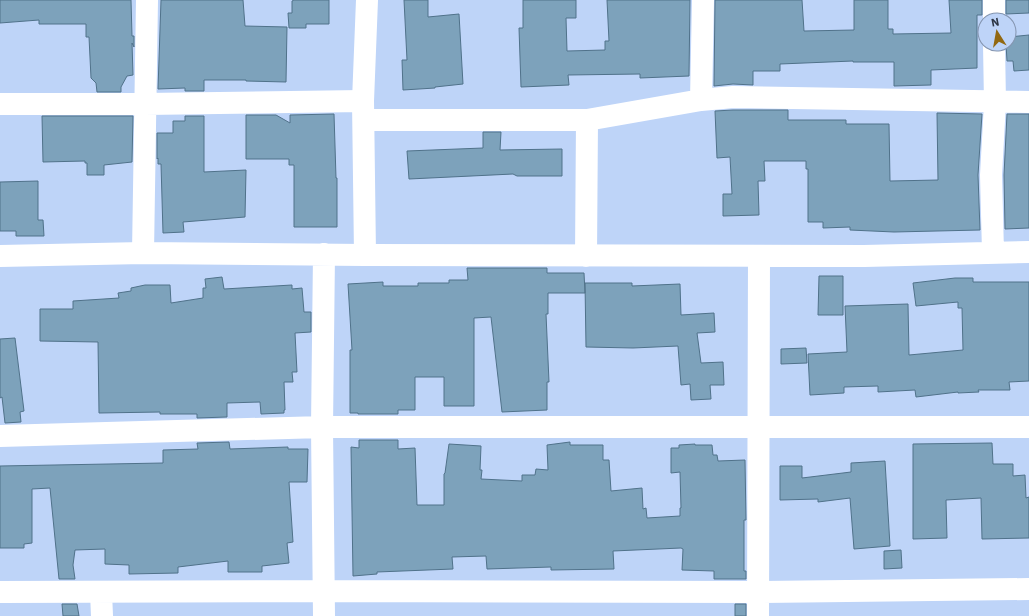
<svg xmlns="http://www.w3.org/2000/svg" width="1029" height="616" viewBox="0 0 1029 616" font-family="'IBM Plex Sans',sans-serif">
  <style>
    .building { fill: #7da2bb; stroke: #50728a }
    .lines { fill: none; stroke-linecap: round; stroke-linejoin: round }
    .street { stroke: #fff; stroke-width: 22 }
    .secondary { stroke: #fff; stroke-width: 22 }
  </style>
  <rect width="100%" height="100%" fill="#bed4f8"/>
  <path class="building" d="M0,0h131l1,36h2v11l-2,-4 1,32 -6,1 -6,11v5h-24l-1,-9 -5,-5 -2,-41h-3v-13h-47v-4l-39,3z
    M161,0h82l2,26 42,1 -1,55 -40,-1v-1h-42v11h-19v-3l-27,1z
    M294,0h35v24h-23v4h-17l-1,-15h4v-12z
    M404,0h24v17l31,-3 4,70 -28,3v1l-32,2 -1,-30h5z
    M523,0h53v18h-10l1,33 38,-1v-9h4l-2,-41h83l-1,76 -49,2v-4l-72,1 1,10 -48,2 -2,-59h4z
    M715,0h87l2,31 50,-1v-30h34v29h5v5l58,-1 -2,-33h33v15h-5v53l-46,2v15l-37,1v-24h-41v-1l-73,3v7h-27v14l-20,-1 -19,2z
    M1006,0h23v13l-23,1z
    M1029,35v35l-15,1 -1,-10h-6l-1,-17h3v-7z
    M733,110h55v10h58v4h43l1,57 48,-1 -1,-67 45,1 -4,61 2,55 -86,2 -44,-2v-3l-27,1v-6h-15v-53h-2v-8h-42l1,20h-7l1,34 -36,1v-22h9l-2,-37 -13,1 -2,-47z
    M334,114l2,64h1v49h-43v-62h-5v-6h-43v-44h30l14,8v-8z
    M1007,114h22v114l-24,1 -1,-54z
    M42,116h91l-1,46 -28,3v10h-17v-12h-2v-2l-42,1z
    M185,116h19v56l42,-2 -1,47 -62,5 1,10 -21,1 -2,-69h-3v-6l-1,1v-26h16v-12h12z
    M483,132h18l-1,18 62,-1v27h-45l-4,-2 -104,5 -2,-28 76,-3z
    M38,181v39h5l1,16h-28v-5h-16v-49z
    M467,268h80v5h37l1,20h-37v21h-2l3,68h-2v28l-45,2 -11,-95 -17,1v88h-30v-29h-29v33h-17v4h-40v-1h-8v-63h2l-4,-66 35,-2v4h35v-3h31v-3h19z
    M819,276h24v39h-25z
    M222,277l2,12 68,-4v4l10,-1 2,24h7v20l-16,1 2,39h-5l1,10h-9l1,28h-1v3l-23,1 -1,-12 -33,1v14l-30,1v-4h-37v-2l-61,1 -1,-71 -58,-1v-32h33v-8l46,-3 -1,-5 13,-2v-3l14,-3h25l1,18 32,-5v-10h3l-1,-9z
    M955,278h18v4h56v99l-20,1 1,8h-32l1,2 -21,1v-1l-42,5 -1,-7 -37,2v-6l-34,1v6l-34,2 -2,-41 39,-2 -2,-46 63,-2 1,51 54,-5 -1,-42h-4v-6l-42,4 -3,-23z
    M585,283h47v3l48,-2 1,31 33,-2 1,19 -18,1 4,30 22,-1 1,23h-14l1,14 -20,1 -1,-16 -9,1 -3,-39 -45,2 -47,-1z
    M15,338l9,73 -4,1 1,10 -16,1 -3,-26 -2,1v-59z
    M806,348l1,15 -26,1v-15z
    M359,440h39v9l17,-1 2,57h27v-31l1,-1 4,-29 32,2 -1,24h2l-1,9 41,2v-6h13l1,-6 12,1 -1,-25 23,-3v3h33v15h6l2,31 31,-3 1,21 3,-1 1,10 33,-2v-8h1l-1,-36 -9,1v-25h8v-3l16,-1v1h17l1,10h4l1,6 27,-1 1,60h-2v51h2v8h-32v-8l-32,-1 1,-21 -2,-1 -68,3 1,18 -63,1v-3l-64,2 -1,-13 -34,1 1,12 -76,3v2l-24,2 -2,-129 8,1z
    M229,442l1,7 58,-2v2h20l-1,33h-18l4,60 -6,1 2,20 -27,3v6h-34v-11l-50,6v6l-49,1v-9l-24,-1v-15l-30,1 -2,15 2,14h-16l-9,-91 -18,1v54l-8,1v4h-24v-82l163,-3v-13l35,-1 -1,-6z
    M992,443l1,21h20v12l12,-1 1,23 3,-1v41l-47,1 -1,-41 -35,2 1,38 -34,1v-95z
    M885,461l5,85 -36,3 -4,-51 -32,4v-3l-38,1v-34h22v12l49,-6v-9z
    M901,550l1,18 -18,1v-18z
    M62,604h15l2,12h-16z
    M735,604h11v12h-11z"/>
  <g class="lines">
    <path class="street" d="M994,0v20
      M701,100l2,-100
      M0,104h145l218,-3
      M364,120h223l114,-20 32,-3 296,5
      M993,252l-2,-77 4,-72 -1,-59
      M143,253l4,-253
      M324,254l-2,173 2,189
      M0,256l143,-3 222,2 499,1 165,-4
      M586,256l1,-136
      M0,436l322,-9h707
      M0,592l324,-1 434,1 271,-3
      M101,592l1,24
      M758,616l1,-360"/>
    <path class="secondary" d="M365,255l-2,-154 4,-101"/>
  </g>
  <g transform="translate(997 32) rotate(349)"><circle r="19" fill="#bed4f8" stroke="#8495b0"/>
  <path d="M0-3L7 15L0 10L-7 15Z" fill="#926811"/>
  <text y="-6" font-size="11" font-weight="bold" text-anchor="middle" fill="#2d3644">N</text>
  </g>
</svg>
